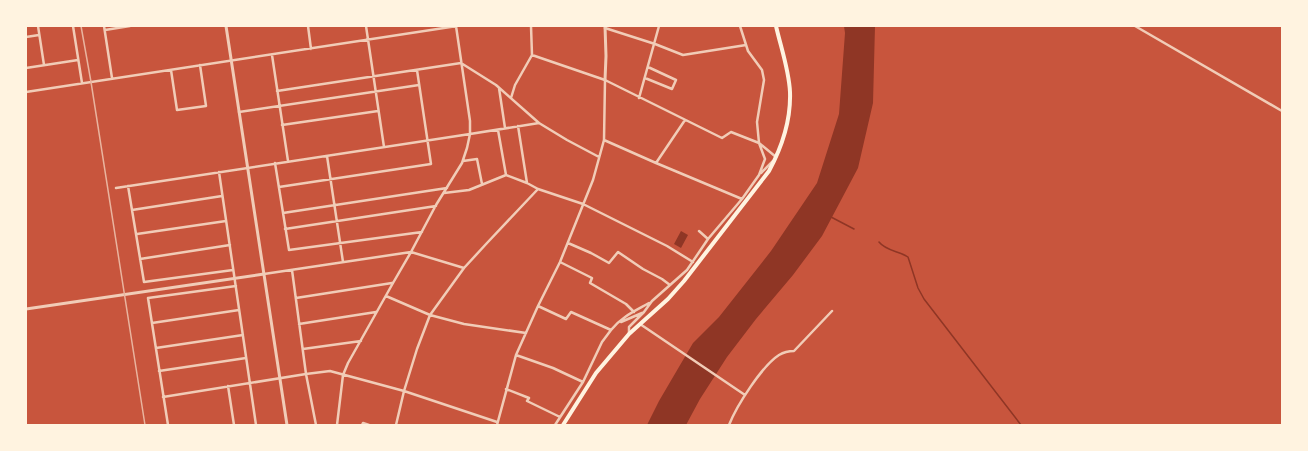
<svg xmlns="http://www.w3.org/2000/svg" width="1308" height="451" viewBox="0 0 1308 451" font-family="'Public Sans',sans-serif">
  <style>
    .water { fill: #8f3625 }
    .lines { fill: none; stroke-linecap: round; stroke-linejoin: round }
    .stream { stroke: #8f3625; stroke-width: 1.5 }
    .minor { stroke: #f1ccb7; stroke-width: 2.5 }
    .tertiary { stroke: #f1ccb7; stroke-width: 3 }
    .primary { stroke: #fff3e0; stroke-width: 4 }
    .rail { stroke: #e9b49f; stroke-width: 1.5 }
  </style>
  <rect width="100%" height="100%" fill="#c8553d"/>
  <path class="water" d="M844,26h31l-2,77 -15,65 -36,68 -29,39 -37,44 -29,38 -27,42 -14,26h-39l12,-24 34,-58 26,-26 52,-66 46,-68 22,-69 6,-81z
    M681,231l7,4 -7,13 -7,-4z"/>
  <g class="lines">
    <path class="stream" d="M831,217l23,12
      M879,242c7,9 20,9 29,15l10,31 6,11 97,126"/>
    <path class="minor" d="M38,26l6,39
      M73,26l9,57
      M104,26l8,52
      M308,26l3,23
      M366,26l18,121
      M1135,26l147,85
      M605,28l50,16 28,11 63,-10
      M105,30l25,-4
      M26,37l13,-2
      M272,55l16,106
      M532,55l73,25 117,58 9,-6 28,11 17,14
      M26,68l52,-8
      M171,70l6,40 29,-4 -6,-41
      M645,78l27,11 4,-9 -28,-13
      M499,88l6,40
      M277,91l184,-28 35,22 43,38 28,17 32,17
      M26,92l431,-66
      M511,98l4,-13 17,-30 -1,-29
      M639,98l20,-72
      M239,112l180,-27
      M282,125l96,-14
      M518,126l9,57
      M498,130l8,45
      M604,140l52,23 29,-43
      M327,156l16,106
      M463,161l14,-2 5,25
      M275,163l14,87 133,-18
      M656,163l86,36
      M219,172l37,253
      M761,173l12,-12
      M128,186l16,96 89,-12
      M279,187l152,-23 -14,-94
      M116,188l354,-54 69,-11
      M444,193l25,-3 37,-15 21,8 11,6 45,15 84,42 26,16v-1
      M132,210l90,-14
      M283,213l164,-25
      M285,229l151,-23
      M699,231l9,8
      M137,234l89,-13
      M568,243l23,10 18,10 9,-11 25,17 19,10 8,6
      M140,259l90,-14
      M560,262l32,16 -2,5 36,21 8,8
      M292,270l14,104 10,51
      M264,274l147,-22 53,16
      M386,296l44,19 34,9 62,9
      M296,298l96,-15
      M538,306l28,13 5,-7 40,18c10,-13 24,-19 38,-27
      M621,322l21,-9
      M152,323l87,-13
      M299,324l77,-12
      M640,324l105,71
      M629,334v-7l15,-15 8,-11 35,-31 21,-31 34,-40 17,-24 6,-16 -6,-16 -2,-21 7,-42 -2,-10 -14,-19 -8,-25
      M156,348l87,-13
      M303,349l58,-8
      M516,355l37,13 30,14
      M159,371l87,-13
      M228,386l6,39
      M506,389l23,9 -2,3 33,16
      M163,397l143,-23 24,-3 74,20 93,31
      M168,425l-20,-127 88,-12
      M337,425l6,-50 5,-12 45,-80 18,-31 25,-47 26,-42 5,-15 3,-14v-13l-14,-95
      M362,425l1,-2 6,2
      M396,425l8,-34 13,-42 13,-34 34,-47 23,-25 51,-54
      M497,425l19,-70 22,-49 22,-44 33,-82 11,-40 1,-60
      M555,425l28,-43 19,-40 9,-12
      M729,425c8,-20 33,-59 50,-70 5,-3 9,-4 15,-4l38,-40"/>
    <path class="tertiary" d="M226,26l61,399
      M605,26l1,30 -1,24
      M26,309l238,-35"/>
    <path class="primary" d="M563,425l33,-52 33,-39 39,-35 16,-18 85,-110c13,-24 22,-51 21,-79 -1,-22 -9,-44 -14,-66"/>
    <path class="rail" d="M81,26l10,56 54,343"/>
  </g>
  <rect width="1308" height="451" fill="none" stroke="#fff3e0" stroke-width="54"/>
</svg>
